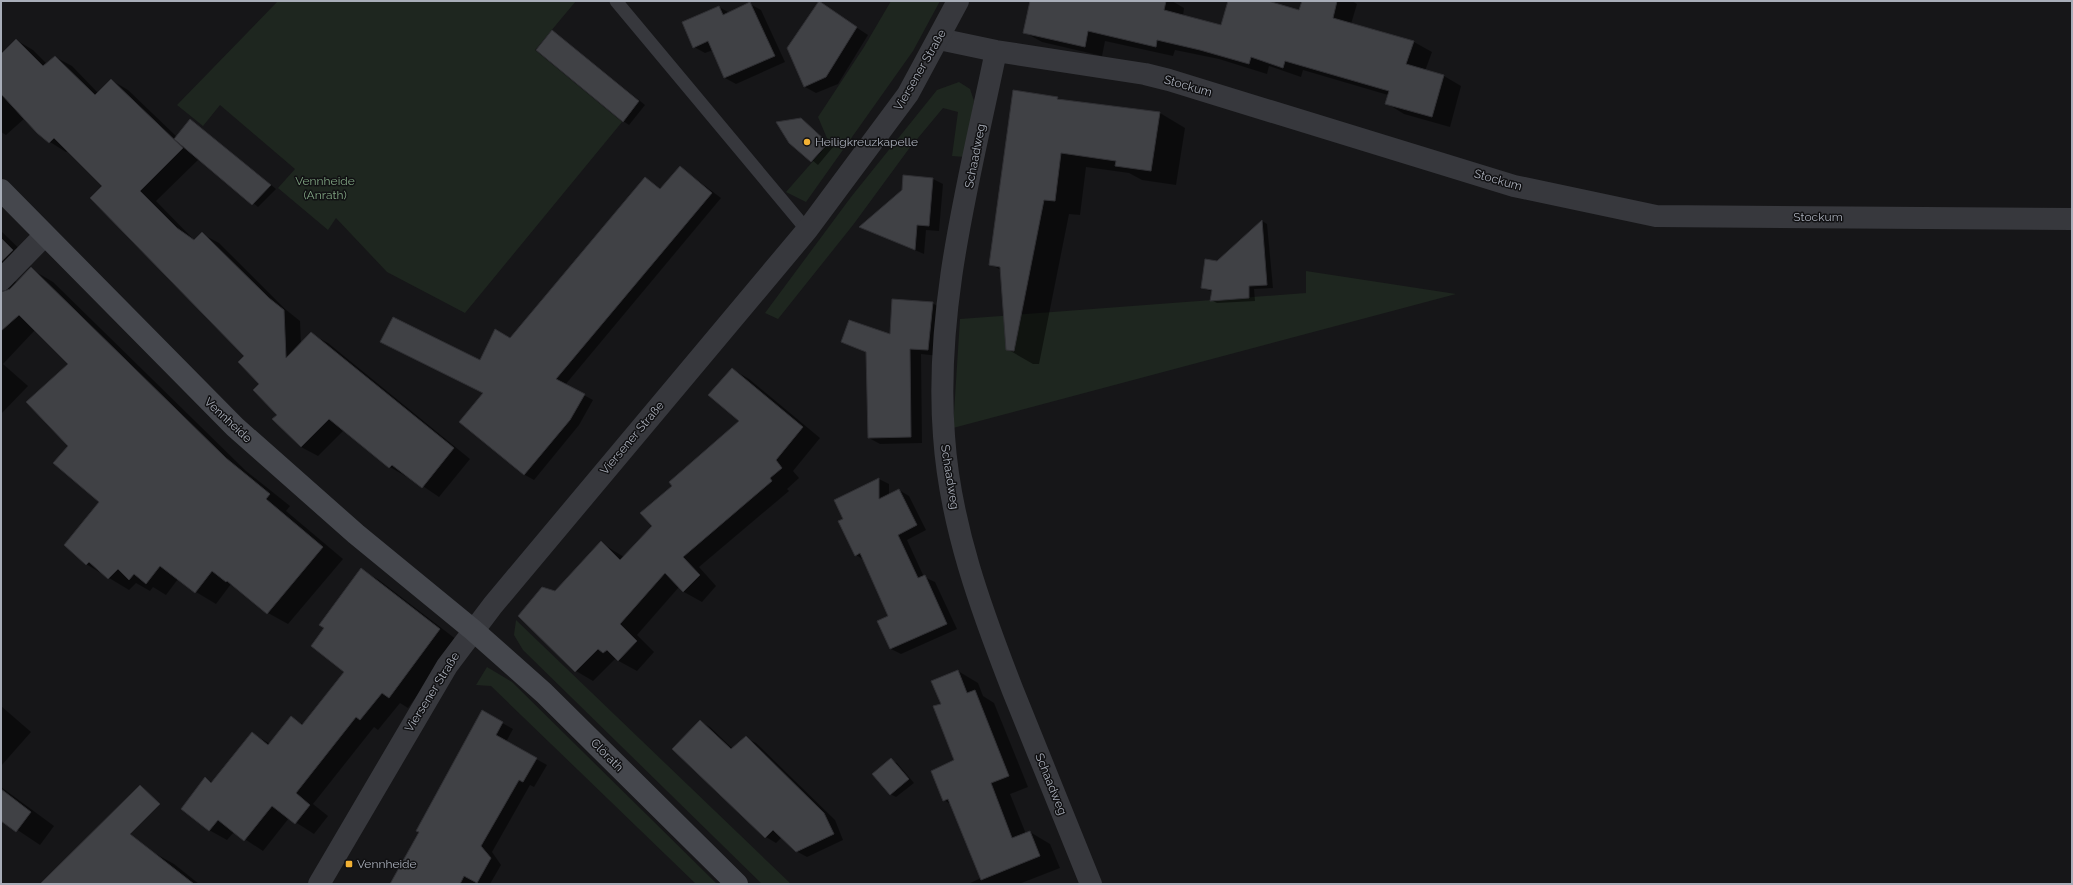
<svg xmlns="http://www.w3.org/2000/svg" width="2073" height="885" viewBox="0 0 2073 885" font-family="Raleway,sans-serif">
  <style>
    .green { fill: #1e261f }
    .shadow { fill: #0007 }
    .building { fill: #404145; stroke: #303034 }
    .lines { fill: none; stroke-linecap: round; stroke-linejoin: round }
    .service { stroke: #37383d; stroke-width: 13 }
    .minor { stroke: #37383d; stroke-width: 22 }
    .tertiary { stroke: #37383d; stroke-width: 22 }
    .secondary { stroke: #45474d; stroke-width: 22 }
    .poi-dot { fill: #f2b134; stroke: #111113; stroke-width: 1.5 }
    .labels { text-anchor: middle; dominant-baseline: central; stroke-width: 3; stroke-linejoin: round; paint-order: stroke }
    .street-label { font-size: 12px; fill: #a8adb8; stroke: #111113 }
    .poi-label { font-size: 12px; fill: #a8adb8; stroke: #111113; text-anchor: start }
    .park-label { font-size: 12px; fill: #7fa381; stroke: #111113 }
  </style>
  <rect width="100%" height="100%" fill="#161618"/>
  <path class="green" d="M278,1h298l-41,49 87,72 -157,191 -78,-41 -51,-54 -8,12 -50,-42 17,-19 -75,-64 -17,21 -26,-21z
    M891,1h49l-27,50 -107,151 -20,-10 43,-49 -11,-26 46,-70z
    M959,82l11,7 4,12 -9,56 -13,-1 6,-44 -15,-4 -35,42 -55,75 -75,94 -13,-6 86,-116 86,-107z
    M1306,271l150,23 -503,134 7,-109 346,-26z
    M516,620l275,264h-29l-239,-234 -9,-15z
    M487,667l25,15 205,202h-21l-205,-198 -15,-1z"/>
  <path class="shadow" d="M1031,1h141l12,7 -1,8 39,11 7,-26h25l46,10 3,-10h49l5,3 -6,20 63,18 18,10 -7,19 19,5 17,10 -11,41 -46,-13 -18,-11 2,-8 -85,-25 -2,7 -32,-11 -2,8 -48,-15 -44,-9 -2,6 -68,-15 -3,15 -60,-14 -18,-10z
    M750,4l11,6 24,52 -49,22 -11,-6 -12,-28 -8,3 -11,-6 25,-40 11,6z
    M830,10l38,25 -30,49 -22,9 -11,-6z
    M553,31l92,74 -16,20 -6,-4z
    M16,40l17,10 14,14 8,-7 17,9 26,27 13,-13 17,10 49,47 14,-17 85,69 -18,18 -59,-48 -43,42 39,40 7,-7 17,9 66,66 15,12 1,23 10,-10 17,9 142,116 -31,38 -31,-21 -1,1 -17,-10 -46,-37 -26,26 -17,-9 -23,-32 -32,-59 -143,-170 -35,-35 -2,1 -16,-10 -25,-24 -19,17 -5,-3v-82l3,3z
    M1014,91l44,7 4,2 98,13 25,15 -9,57 -34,-5 -13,-7 -43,-6 -6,48 -11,-1 -30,150h-6l-26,-15 -5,-78 -11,-7z
    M800,119l33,28 -15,18 -28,-23z
    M680,167l41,31 -156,187 28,15 -14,25 -45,55 -9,-5 -65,-53 24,-29 -4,-32 30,-22 136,-161 15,11z
    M904,176l29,3 10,5 -4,47 -13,-1 -2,24 -63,-27 42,-37z
    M1262,221l5,3 6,64 -19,1 1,12 -38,2 -6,-3 2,-8 -11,-4 16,-26z
    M1,231l32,31 -18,19 1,1 15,-13 22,13 193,189 44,35 -4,5 57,48 -55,65 -20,-11 -37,-29 -15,20 -20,-12 -18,-13 -12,16 -13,-8 -3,4 -14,-8 -7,7 -43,-26 14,-62 -31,-56 1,-82 -35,-34 -32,34 25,22 -27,28z
    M932,303l11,6 -4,47 -18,-2 1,89 -42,1 -11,-6 -2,-85 -25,-12 49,-6z
    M732,369l17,10 71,59 -27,33 6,7 -12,11 2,2 -90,76 17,19 -14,16 -18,-10 -5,-5 -42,48 17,17 -17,19 -22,-12 -22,22 -17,-10 -57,-55 36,-24 46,-49 23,14 29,-31 20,-40 68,-65z
    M879,479l10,5v11l10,-5 10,6 17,34 -19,10 17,37 11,5 22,47 -56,25 -10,-5 -13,-28 12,-5 -26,-56 -8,-5 -11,-36 -10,-18z
    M361,570l18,10 78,60 -49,68 -8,-5 -22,27 -4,-3 -61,77 15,12 -14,18 -25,-16 -26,33 -29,-19 -7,8 -18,-10 -4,-51 8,4 39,-50 18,11 22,-26 12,7 42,-54 -20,-43z
    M958,671l20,12 5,13 11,7 34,84 -18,7 16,40 4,-2 20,12 10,24 -41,16h-51l13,-6 -29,-73 -8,-5 11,-40 -13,-56z
    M1,706l30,26 -30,34z
    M482,712l31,17 -7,13 41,23 -13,22 -4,-2 -38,67 9,13 -11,19h-99z
    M700,721l10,6 23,22 13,-11 10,5 79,77 8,20 -36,17 -11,-6 -14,-14 -6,6 -10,-6z
    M891,760l6,3 17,20 -18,14 -6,-3z
    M1,787l53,39 -14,19 -39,-26z
    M147,849l27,15 25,20h-77z"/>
  <path class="building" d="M819,1l38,26 -31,50 -22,10 -17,-39z
    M1030,1h136l-2,9 57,15 7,-24h40l31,9 3,-9h35l-4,17 81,23 -8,23 38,11 -12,42 -47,-13 4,-13 -104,-30 -2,7 -32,-11 -2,7 -49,-14 -43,-10 -1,7 -68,-16 -3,16 -62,-14z
    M750,2l25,54 -51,22 -16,-37 -15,7 -11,-26 37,-16 4,9z
    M552,30l87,71 -16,21 -87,-72z
    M16,39l27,27 12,-10 40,39 16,-16 72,69 -43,43 37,37 17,12 8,-8 67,66 15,12 2,48 25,-26 143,116 -32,40 -30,-23 -3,3 -60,-49 -28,28 -29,-28 5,-4 -24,-25 6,-6 -21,-22 6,-6 -154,-158 12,-12 -48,-48 -5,5 -12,-10 -36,-39v-40z
    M1013,90l45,7 -1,2 103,13 -9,59 -36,-5 1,-5 -55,-8 -6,48 -11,-1 -30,151 -8,-1 -6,-83 -11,-2z
    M801,118l27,25 -17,19 -22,-19 -13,-21z
    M190,119l81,66 -19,20 -78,-66z
    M680,166l32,27 -156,186 29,15 -15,26 -46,55 -65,-53 24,-29 -103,-51 13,-25 87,43 15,-31 15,9 135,-161 15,12z
    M903,175l30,3 -4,48 -12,-1 -2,25 -56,-23 43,-37z
    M1262,220l5,65 -18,1v12l-39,3 2,-11 -11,-2 4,-29 12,2z
    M1,238l12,12 -12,12z
    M31,267l195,191 44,36 -4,5 57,48 -56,67 -40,-33 -1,1 -14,-11 -17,22 -35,-27 -14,18 -12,-10 -5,6 -11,-11 -10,10 -19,-17 -3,3 -22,-20 35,-43 -46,-39 15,-17 -42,-44 42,-38 -49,-49 -18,16v-39l9,-3z
    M892,299l41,3 -5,48 -18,-1 1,88 -43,1 -2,-86 -25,-10 8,-22 41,14z
    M732,368l71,59 -27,33 6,8 -12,10 2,3 -89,76 17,18 -17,17 -18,-19 -45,51 17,17 -19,20 -11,-11 -4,3 -5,-4 -23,23 -57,-56 24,-29 13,4 46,-50 19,19 32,-34 -12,-13 32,-27 -3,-4 70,-61 -31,-26z
    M879,478v21l20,-10 18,36 -19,10 20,43 7,-3 22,49 -57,25 -13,-28 11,-5 -28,-63 -5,3 -17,-35 5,-2 -9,-19z
    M361,568l79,61 -51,69 -7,-5 -22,27 -4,-3 -60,76 14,12 -15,19 -23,-18 -28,35 -26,-21 -9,11 -28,-22 24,-32 6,6 41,-51 16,13 23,-29 11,9 42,-53 -33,-26 13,-18 -5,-3z
    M958,670l9,23 8,-3 34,86 -18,7 21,55 18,-7 10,25 -59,24 -33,-81 -5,2 -12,-30 23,-11 -21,-54 8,-2 -10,-23z
    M482,710l21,12 -7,13 41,23 -14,24 -4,-2 -38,66 10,12 -14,25 -13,-7 -4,8h-70l29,-52 -3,-1z
    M700,720l31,29 15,-13 78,77 10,21 -38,18 -23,-22 -8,8 -93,-89z
    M891,758l18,21 -19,16 -18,-21z
    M140,785l20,19 -30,30 64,50h-154z
    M1,789l30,23 -15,20 -15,-11z"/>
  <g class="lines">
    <path class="service" d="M616,1l191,229"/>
    <path class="minor" d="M939,39l57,12 149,23 24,6 345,106 142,30 416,3
      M996,51c-26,126 -62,256 -52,385 6,89 37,173 69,255 26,64 52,129 78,193
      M1,280l44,-45"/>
    <path class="tertiary" d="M319,884l128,-218 46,-61 314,-375 101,-136 50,-93"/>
    <path class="secondary" d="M1,190l234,237 121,107 117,96 71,63 193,191"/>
  </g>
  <g class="poi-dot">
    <circle cx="807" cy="142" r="4"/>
    <rect x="345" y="860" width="8" height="8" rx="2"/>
  </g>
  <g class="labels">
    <g class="street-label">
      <text transform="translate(920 70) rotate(-60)">Viersener Straße</text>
      <text transform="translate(1188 86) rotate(16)">Stockum</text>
      <text transform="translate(975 156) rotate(-79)">Schaadweg</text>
      <text transform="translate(1498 180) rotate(16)">Stockum</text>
      <text x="1818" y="217">Stockum</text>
      <text transform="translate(228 420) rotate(43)">Vennheide</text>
      <text transform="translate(632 438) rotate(-50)">Viersener Straße</text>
      <text transform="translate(950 477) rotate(81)">Schaadweg</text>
      <text transform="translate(432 692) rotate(-58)">Viersener Straße</text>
      <text transform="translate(607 755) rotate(45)">Clörath</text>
      <text transform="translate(1051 784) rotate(68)">Schaadweg</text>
    </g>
    <g class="poi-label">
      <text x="815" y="142">Heiligkreuzkapelle</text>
      <text x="357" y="864">Vennheide</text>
    </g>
    <g class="park-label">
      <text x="325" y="181">Vennheide<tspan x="325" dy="14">(Anrath)</tspan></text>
    </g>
  </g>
  <rect width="2073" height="885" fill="none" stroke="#a8adb8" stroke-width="4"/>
</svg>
